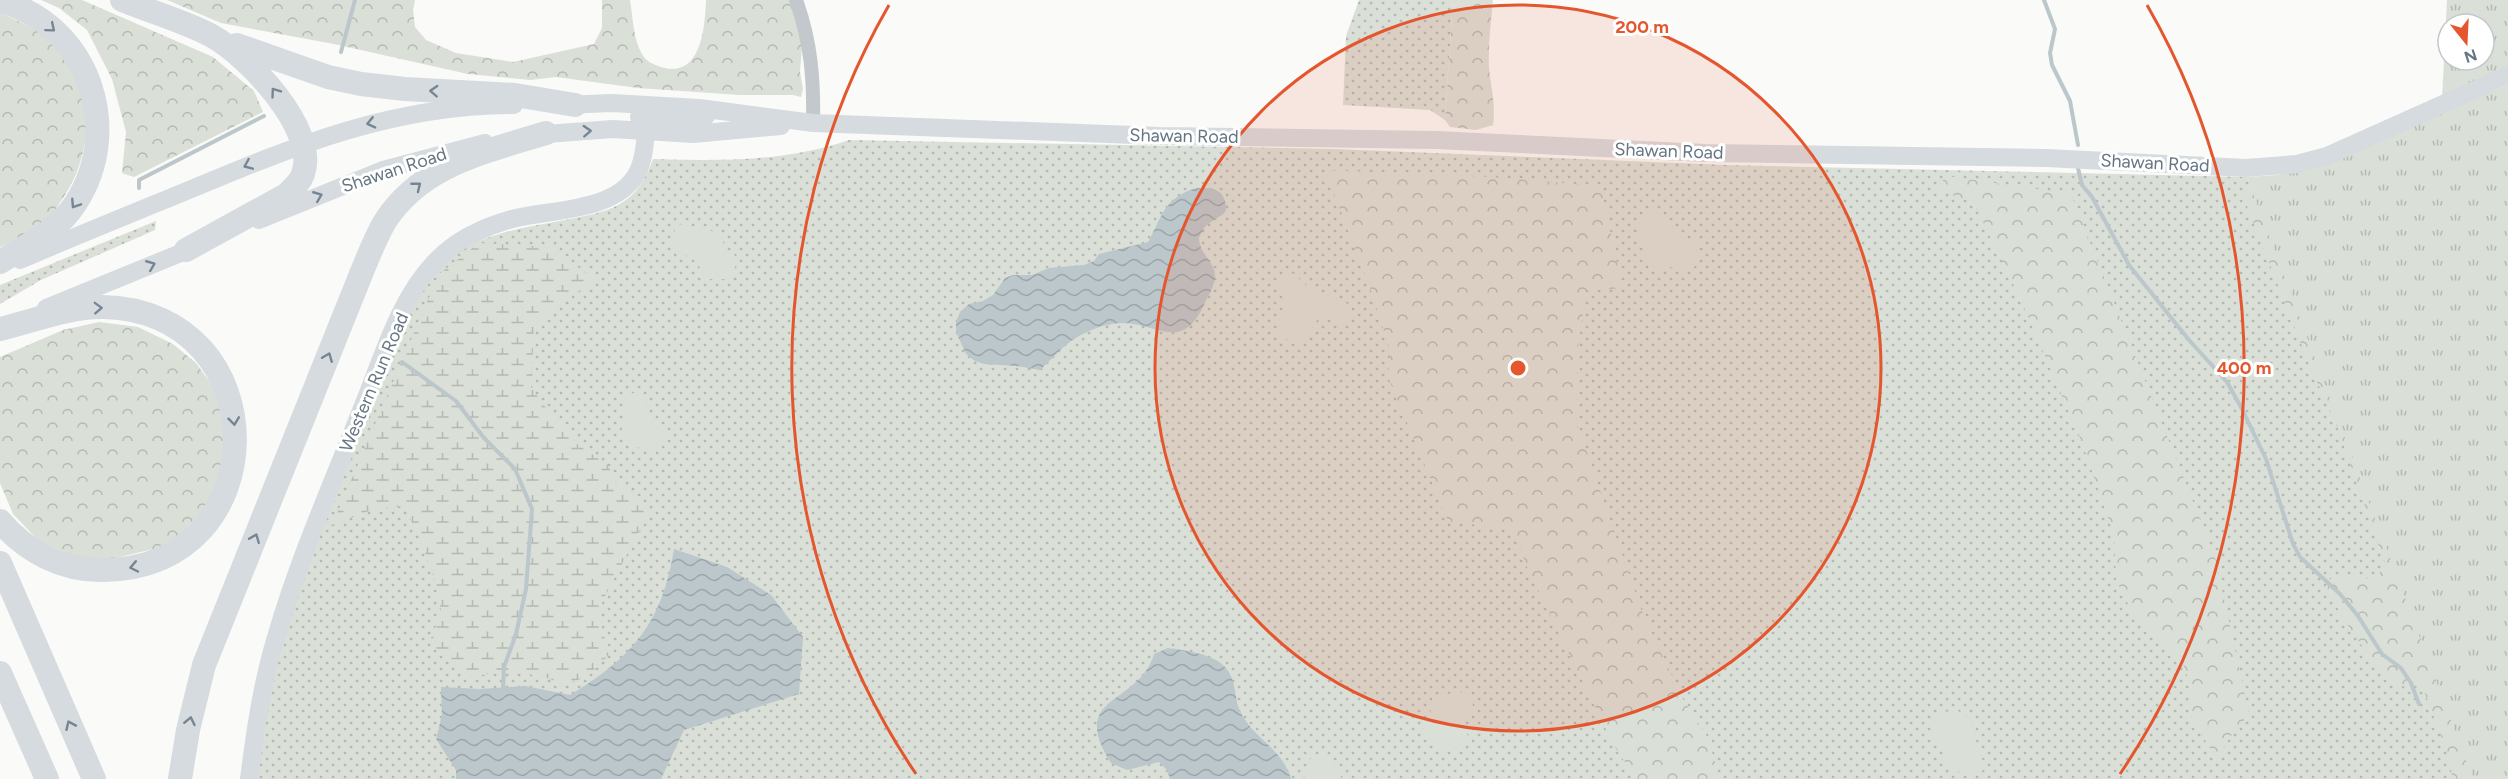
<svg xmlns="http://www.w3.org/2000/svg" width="2508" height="779" viewBox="0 0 2508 779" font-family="Figtree,sans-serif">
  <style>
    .grass { fill: url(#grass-dots) }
    .forest { fill: url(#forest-crowns) }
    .wetland { fill: url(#wetland-marsh) }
    .park { fill: url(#park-tufts); fill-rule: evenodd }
    .garden { fill: #dadfd7 }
    .water { fill: url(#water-waves) }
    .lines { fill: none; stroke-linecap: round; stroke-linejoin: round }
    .stream { stroke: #bbc7cb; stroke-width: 4 }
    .street { stroke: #c3c8cc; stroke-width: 14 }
    .secondary { stroke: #d6dbdf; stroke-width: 18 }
    .highway { stroke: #d6dbdf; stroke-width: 24 }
    .oneway { stroke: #768591 }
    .ring { fill: none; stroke: #e4572e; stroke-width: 3 }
    .labels { text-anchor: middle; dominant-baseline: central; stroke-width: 6; stroke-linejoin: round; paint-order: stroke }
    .street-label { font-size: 18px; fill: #657683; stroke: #fff }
    .centre { fill: #e4572e; stroke: #fff; stroke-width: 3 }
    .ring-label { font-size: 18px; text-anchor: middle; font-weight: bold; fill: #e4572e; stroke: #fff; stroke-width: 6; stroke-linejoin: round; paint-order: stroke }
  </style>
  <defs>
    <pattern id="grass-dots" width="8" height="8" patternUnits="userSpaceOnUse" patternTransform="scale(1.5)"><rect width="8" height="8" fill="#dadfd7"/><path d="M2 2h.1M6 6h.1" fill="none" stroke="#b4b9b4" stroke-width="1.8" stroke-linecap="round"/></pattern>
    <pattern id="forest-crowns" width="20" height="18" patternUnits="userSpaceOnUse" patternTransform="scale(1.5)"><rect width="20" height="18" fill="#dadfd7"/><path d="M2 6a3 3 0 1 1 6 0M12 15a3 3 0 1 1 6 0" fill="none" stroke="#b4b9b4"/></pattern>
    <pattern id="wetland-marsh" width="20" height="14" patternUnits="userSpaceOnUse" patternTransform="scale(1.5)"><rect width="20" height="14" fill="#dadfd7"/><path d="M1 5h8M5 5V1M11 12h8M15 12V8" fill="none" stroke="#b4b9b4"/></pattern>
    <pattern id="park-tufts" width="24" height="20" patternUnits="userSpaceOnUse" patternTransform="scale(1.5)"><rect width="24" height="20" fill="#dadfd7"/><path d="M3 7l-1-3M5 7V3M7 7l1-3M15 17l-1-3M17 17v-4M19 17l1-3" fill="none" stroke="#b4b9b4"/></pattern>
    <pattern id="water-waves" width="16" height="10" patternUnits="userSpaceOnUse" patternTransform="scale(1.5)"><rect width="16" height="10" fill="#bbc7cb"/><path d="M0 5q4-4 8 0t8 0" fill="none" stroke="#9ca6aa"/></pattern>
  </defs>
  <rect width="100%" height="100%" fill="#fafaf8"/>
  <path class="grass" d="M1359,0h94l-8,120 -15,-10 -87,-5 3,-69z
    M849,140l485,9 393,16 520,12 226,602h-2216l12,-92 33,-110 92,-230c10,-21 28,-64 44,-80 36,-34 86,-39 132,-48 19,-4 40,-7 56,-19 14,-10 21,-25 27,-41 65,2 134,3 196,-19z
    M156,221l-1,9 -114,50 -41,24v-19z"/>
  <path class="forest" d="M41,0h41l131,57 41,34 9,21 -129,65 -12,-4 4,-41 -14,-53 -25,-49 -28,-22z
    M167,0h248l-2,10 2,17 11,13 30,13 57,9 81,-18 8,-16v-28h28c3,17 3,39 12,54 4,8 14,12 23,14 37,8 40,-43 41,-68h83l9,22 4,24 -2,26 3,17 -2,8 -8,-2h-53l-102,-7 -82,-11 -26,3 -62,-6 -134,-30 -113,-21z
    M1453,0h40c-2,22 -5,45 -4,68 2,20 7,37 4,57l-17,5 -26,-3 -5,-7z
    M0,13c19,8 36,15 52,29 45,40 43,113 9,159 -4,6 -8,13 -14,18 -14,12 -30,20 -47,28z
    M1325,170l166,7 110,9 21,102 -36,3 -8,57 -1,76 67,193 39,82 25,39 12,41h-84l-23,-35 -86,-177 -14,-37 -65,-9 -60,-144 2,-27 -19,-59z
    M1947,176l124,18 144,363 34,157 -19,23 -13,22 -25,-39 -2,-36 -8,-23 -45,-39 -21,-42 -2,-45 -33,-95 -58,-135 -49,-102 -39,-14z
    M2257,190l223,589h-27l-7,-30 -22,-58 -5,-6c-5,0 -14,2 -19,1 -20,-6 -60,-74 -72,-93l-1,-9 6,-8 43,3 9,-16 -49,-140 -25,-54 -70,-178z
    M99,322l39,5 35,17 23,19 18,25 15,52 -16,60 -43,45 -79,19 -52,-23 -26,-27 -13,-31v-126l63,-27z"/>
  <path class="wetland" d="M479,243l70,4 46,32 -61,46 -3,62 11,16 35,41 31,21 8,18 15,6 20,26 -9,11 -39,74c-6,19 -1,34 8,51 -9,14 -31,34 -49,32 -7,-1 -14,-6 -22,-7 -22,-4 -46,-4 -69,1l-39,-30 -1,-13 11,-18 -5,-29 -18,-52 -16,-29 -29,3 -42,16 107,-251z"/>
  <path class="park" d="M2447,0h61v67l-66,32zM2448,24h36v36h-36z
    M2508,85v694h-35l-226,-602 30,-2 26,-6z"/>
  <path class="garden" d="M1652,208l8,4 8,15 23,15 6,-1c5,14 3,20 -6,30l-16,-4 -26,2 -6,-26 -4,-6 -2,-11z
    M681,224c11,5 25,2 34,9 7,5 10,14 15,21l4,-1 3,10 -8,16h-22c-14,-21 -8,-19 -33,-28 -6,-11 -2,-19 7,-27z
    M1292,273c9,5 14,15 23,19 13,6 25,2 35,15l-2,13 -6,4h-7l-6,-8 -10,2c-9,10 -15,29 -31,22 -5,-2 -9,-5 -9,-10 -2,-7 3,-15 4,-23 1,-10 -5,-17 -3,-28z
    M637,392l6,2 8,26 5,7 11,3 1,10 -8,9 -11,4c-7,-3 -19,-11 -26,-16l-2,-6c9,-15 -8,-34 16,-39z
    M1465,692l8,13 -6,14 -5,5 6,12 -15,15 -10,-2 -20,-18 7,-14 2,-18 7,-4z
    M1957,710l14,10 4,9 2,19 9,19c-9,12 -26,5 -40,1l-3,-3 1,-10 -12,-17 -1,-14 13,-12z
    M1325,754l6,2 11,23h-38l1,-10 7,-13z"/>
  <path class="water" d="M1196,188h15l10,5c13,23 0,20 -14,32 -4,3 -6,9 -8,13 0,15 15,23 16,37 0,11 -7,21 -11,30 -25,53 -51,11 -92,19 -19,3 -38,13 -53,27 -6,6 -12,13 -19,19l-23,-4 -33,-2 -9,-3 -9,-7 -10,-22v-10l4,-10 9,-8 14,-3 10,-6 12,-17 8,-3h19l17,-7 35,-3 10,-4 5,-7 49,-12c15,-27 15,-43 48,-54z
    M674,549l53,18 44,28 32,42 -4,57 -115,36 -23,49h-205v-9l-20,-31 6,-24 -1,-28 39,2 45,-3 45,9c63,-38 92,-72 104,-146z
    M1168,648c16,2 44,6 56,18 14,14 9,32 17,47 14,27 41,35 50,66h-121l-3,-9 -8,-8 -32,8 -16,-7c-44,-69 28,-57 43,-109z"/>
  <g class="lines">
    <path class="stream" d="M2044,0l11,29 -5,24 2,12 18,36 8,44
      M341,52l14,-52
      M2078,168l4,17 10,12 37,68 60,75 38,42 15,27 24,50 27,85 7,13 40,37 18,22 24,38 19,14 10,15 8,21
      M139,188v-8l125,-64
      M402,362l54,39 28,37 31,31 17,40 -6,80 -10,45 -12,33 -1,25"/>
    <path class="street" d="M796,0c15,42 18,79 17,123"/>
    <path class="secondary" d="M563,105l49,-2 87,5 114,15 347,13 276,4 269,13 341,5 200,10 51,-4 30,-8 181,-81
      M639,117c19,6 48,5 67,-1
      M533,135l80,-6 80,5 88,-8
      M259,220l124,-50 102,-27
      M20,260c56,-24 113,-47 169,-70 108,-45 205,-85 325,-85
      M46,308l152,-62
      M249,779c6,-48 13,-96 27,-142 23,-79 56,-153 86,-229 20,-48 36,-107 72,-145 21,-23 49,-36 78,-44 38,-10 102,-7 124,-44 9,-15 9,-36 11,-53"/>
    <path class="highway" d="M122,0c29,12 62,21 90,36 35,19 107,94 91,138 -3,9 -11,15 -17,21l-100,55
      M0,1c91,24 127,135 70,210 -17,22 -46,36 -70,51
      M237,45l91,32 33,7 44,5 110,6 60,10
      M0,329c33,-8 68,-22 102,-22 178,3 176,263 1,263 -40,1 -78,-19 -103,-49
      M0,563l94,216
      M0,673l47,106
      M180,779l8,-49 16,-65 157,-391c7,-17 14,-35 23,-51 36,-58 101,-71 162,-90"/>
  </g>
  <defs><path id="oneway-chevron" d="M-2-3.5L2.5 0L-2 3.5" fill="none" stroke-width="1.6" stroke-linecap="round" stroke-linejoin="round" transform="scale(1.5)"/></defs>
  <g class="oneway">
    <use href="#oneway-chevron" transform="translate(51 28) rotate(40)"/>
    <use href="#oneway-chevron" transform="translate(434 91) rotate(-177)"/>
    <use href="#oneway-chevron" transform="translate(275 92) rotate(-126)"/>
    <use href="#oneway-chevron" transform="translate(371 123) rotate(167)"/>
    <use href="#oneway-chevron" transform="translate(587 131) rotate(-3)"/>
    <use href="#oneway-chevron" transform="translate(248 165) rotate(157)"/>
    <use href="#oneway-chevron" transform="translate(417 186) rotate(-39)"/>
    <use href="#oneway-chevron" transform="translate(318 196) rotate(-22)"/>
    <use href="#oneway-chevron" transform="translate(75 204) rotate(123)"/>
    <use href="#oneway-chevron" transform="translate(151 265) rotate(-22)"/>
    <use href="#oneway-chevron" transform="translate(98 308) rotate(-2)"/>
    <use href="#oneway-chevron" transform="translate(328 357) rotate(-68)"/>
    <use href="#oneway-chevron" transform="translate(234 421) rotate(83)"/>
    <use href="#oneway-chevron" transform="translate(255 538) rotate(-68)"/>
    <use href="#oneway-chevron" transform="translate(134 567) rotate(168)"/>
    <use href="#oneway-chevron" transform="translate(190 721) rotate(-78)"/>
    <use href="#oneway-chevron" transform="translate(70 725) rotate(-114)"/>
  </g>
  <circle cx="1518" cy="368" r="363" fill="#e4572e" fill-opacity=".12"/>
  <g class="ring">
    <circle cx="1518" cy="368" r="363"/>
    <path d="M916 774A726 726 0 0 1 889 5M2147 5A726 726 0 0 1 2120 774"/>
  </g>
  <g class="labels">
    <g class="street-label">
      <text transform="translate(1184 136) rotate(1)">Shawan Road</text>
      <text transform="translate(1669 151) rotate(2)">Shawan Road</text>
      <text transform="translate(2155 163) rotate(3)">Shawan Road</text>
      <text transform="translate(394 170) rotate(-18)">Shawan Road</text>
      <text transform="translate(374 382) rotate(-67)">Western Run Road</text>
    </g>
  </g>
  <circle cx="1518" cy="368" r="9" class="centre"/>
  <g class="ring-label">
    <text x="1642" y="33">200 m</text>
    <text x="2244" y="374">400 m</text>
  </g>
  <g transform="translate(2466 42) rotate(162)"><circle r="28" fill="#ffffff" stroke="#c1c8cd" stroke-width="1.5"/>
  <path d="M0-4.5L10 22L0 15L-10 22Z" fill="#e4572e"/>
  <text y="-9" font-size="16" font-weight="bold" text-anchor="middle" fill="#657683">N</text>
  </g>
</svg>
